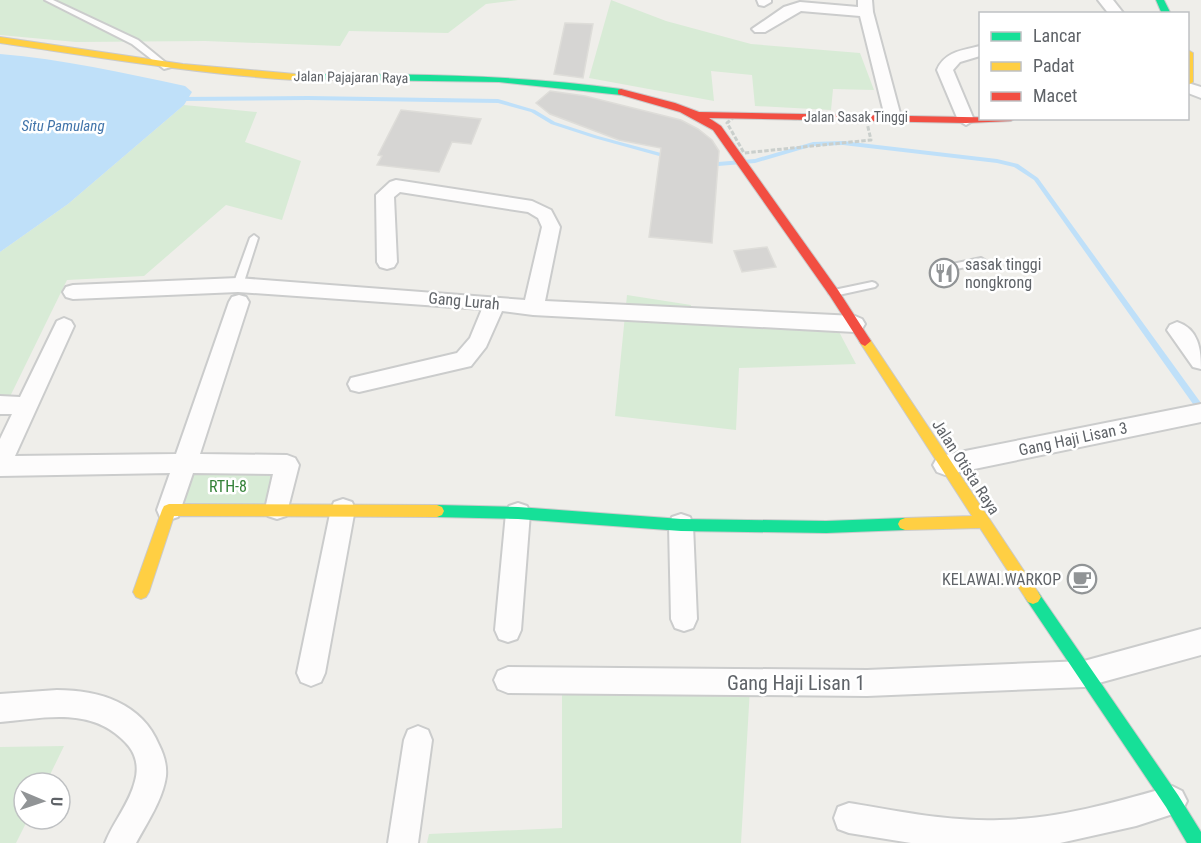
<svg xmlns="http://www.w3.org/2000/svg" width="1201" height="843" viewBox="0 0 1201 843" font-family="'Roboto Condensed',sans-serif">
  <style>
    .green { fill: #d8ebd6 }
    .water { fill: #bfe0f9 }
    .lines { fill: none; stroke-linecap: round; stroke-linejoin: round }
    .stream { fill: #bfe0f9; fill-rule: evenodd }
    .building { fill: #d6d5d3; stroke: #deddd9; stroke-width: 1.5 }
    .lane-casing { stroke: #cbcccc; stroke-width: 4 }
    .street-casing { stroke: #cbcccc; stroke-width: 4 }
    .fast-casing { stroke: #cacacb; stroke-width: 2 }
    .slow-casing { stroke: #cacacb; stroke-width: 2 }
    .jam-casing { stroke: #cacacb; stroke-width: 2 }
    .path { stroke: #cacfcc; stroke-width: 3; stroke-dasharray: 4.5 2; stroke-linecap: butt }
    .lane { fill: #fdfcfc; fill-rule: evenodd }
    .street { fill: #fdfcfc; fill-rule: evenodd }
    .fast { fill: #16e098; fill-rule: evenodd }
    .slow { fill: #ffcf43; fill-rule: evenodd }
    .jam { fill: #f24e42; fill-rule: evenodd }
    .labels { text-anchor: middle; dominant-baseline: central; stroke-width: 5; stroke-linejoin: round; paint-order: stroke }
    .far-street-label { font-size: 14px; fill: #5f6368; stroke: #fff }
    .far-water-label { font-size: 15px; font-style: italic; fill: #4174aa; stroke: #fff }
    .poi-label { font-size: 16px; fill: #5f6368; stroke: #fff; text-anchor: start }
    .street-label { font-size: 16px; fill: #5f6368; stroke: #fff }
    .park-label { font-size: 16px; fill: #348238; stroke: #fff }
    .near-street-label { font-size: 20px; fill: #5f6368; stroke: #fff }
  </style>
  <rect width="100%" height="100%" fill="#efeeea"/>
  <path class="green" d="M0,0h518l-32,4 -38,29 -99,-2 -9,15 -135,-5 -129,1 -76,-7z
    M611,0l55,21 85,23 109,9 14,37 -41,-1 -2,21 -76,-4 -3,-31 -41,-4 3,30 -125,-23z
    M184,105l73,7 -12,30 56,19 -19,59 -56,-15 -82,71 -77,4 -67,137v-165l68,-48z
    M627,295l64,10 -2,17 148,6 19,36 -117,4 -3,62 -121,-14z
    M186,463l101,2 -10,44 -108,1z
    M562,680l188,8 -9,155h-314l2,-9 133,-6z
    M64,746l-18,37h-22v36h4l-12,24h-16v-96z"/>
  <path class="water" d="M0,54c62,5 124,19 185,32l7,6 -8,13 -116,99 -68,48z"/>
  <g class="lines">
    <path class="stream" d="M308,96l190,3 37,11 20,12 43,14 74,20 1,1 -3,2 -76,-21 -43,-14 -20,-12 -33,-9 -190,-3 -131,1 -3,-2 3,-2z
      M843,141l154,18 21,5 20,14 163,225v9l-3,-1 -164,-231 -20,-13 -17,-4 -154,-18 -30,1 -58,17 -37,3 -11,-1 -3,-2 3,-2 11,1 37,-3 58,-17z"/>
  </g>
  <path class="building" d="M565,23l28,1 -10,54 -29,-4z
    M550,91l35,5 96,24 17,9 14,11 7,11 -7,92 -63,-6 12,-89 -42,-8 -69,-26 -14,-11z
    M401,110l80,9 -10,25 -19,-2 -13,30 -62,-7 5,-9 -4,-1z
    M767,247l9,20 -34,5 -8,-21z"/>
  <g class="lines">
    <g class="lane-casing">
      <path id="lane" d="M45,0h8l85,40 33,27 -7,2 -32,-25z
        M254,235l4,3 -15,47 -5,3 -3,-1 -2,-2 17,-47z
        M981,258l5,3 -2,2 -46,10 -5,-3 5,-3z
        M872,282l3,1 2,2 -2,2 -41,9 -5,-3 5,-3z"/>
    </g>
    <g class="street-casing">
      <path id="street" d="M757,0h14v2l-7,4 -5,-1z
        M858,0h14l1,12 28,105 -2,4h-12l-2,-4 -25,-101 -59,-5 -36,21h-10l-3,-3 32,-22 16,-5 58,5z
        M1098,0h15l11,14h-15z
        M980,46v10l-20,6 -7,8 21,50 -8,5 -8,-5 -21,-50c7,-18 26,-20 43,-24z
        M1188,83l13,4v11l-13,-5z
        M396,180l136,21 19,9 9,17 -15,74 310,15 7,3 3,5 -3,5 -7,3 -322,-17 -31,-4 -16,36 -15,19 -112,26 -8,-2 -3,-6 3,-6 106,-25 13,-15 12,-29 -244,-17 -165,7 -7,-2 -3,-5 3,-5 7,-2 165,-7 287,22 17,-73 -4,-9 -10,-6 -128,-20 -6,5 3,65 -3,5 -7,2 -7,-2 -3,-5 -1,-67 14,-13z
        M239,295l7,2 3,5 -49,152 87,1 8,3 4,7 -13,51 -9,3 -9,-3 -3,-7 8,-35 -80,-1 -15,44 -9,3 -9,-3 -3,-7 13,-37 -170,3v-37l12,-25h-12v-18l20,1 37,-76 7,-3 7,3 3,5 -59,130 161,-2 53,-152 3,-5z
        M1177,322c22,7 24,28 24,47l-8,-2 -26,-37 3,-5z
        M1201,404v18l-256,53 -8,-3 -4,-7 4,-7 8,-3z
        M343,499l9,3 3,7 -30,164 -4,9 -10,4 -10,-4 -4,-9 34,-164 3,-7z
        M518,503l9,3 3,7 -9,117 -4,9 -9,3 -9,-3 -4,-9 11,-117 3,-7z
        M681,514l9,3 3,8 4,94 -4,9 -9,3 -9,-3 -4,-9 -2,-94 3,-8z
        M1201,629v26l-117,32 -217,9 -359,-3 -10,-4 -4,-9 4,-9 10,-4 359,3 217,-9z
        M57,690c42,0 85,13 102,55 5,10 8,20 7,31 -3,23 -19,47 -30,67h-31c8,-21 25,-40 30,-62 4,-14 1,-28 -9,-38 -34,-37 -81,-25 -126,-21v-28z
        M418,726l10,4 4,10 -14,103h-30l16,-103 4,-10z
        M1172,786l10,5 5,10 -5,10 -46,15 -76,17h-149l-62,-10 -11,-4 -4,-11 4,-11 11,-4c50,8 100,19 151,17 58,-1 117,-18 172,-34z"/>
    </g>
    <g class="fast-casing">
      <path id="fast" d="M1156,0h8l7,14h-9z
        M295,74c109,0 218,0 326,15l5,3 -5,3 -122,-13 -207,-3v-4z
        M437,505l81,2 163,12 145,2 79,-3 5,2 2,4 -2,4 -5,2 -79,3 -145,-2 -163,-12 -81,-2 -5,-2 -2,-4 2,-4z
        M1033,590l5,2 140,203 23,37v11h-14l-21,-36 -138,-205 -3,-5 3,-5z"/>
    </g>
    <g class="slow-casing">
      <path id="slow" d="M0,37l183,27 112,10 5,3 -5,3c-99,-6 -197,-23 -295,-37z
        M1188,50l5,3v29l-5,3z
        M865,336l4,2 169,254 3,5 -3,5 -5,2 -5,-2 -48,-74 -75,2 -5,-2 -2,-4 2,-4 5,-2 67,-2 -111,-172 -2,-3 2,-3z
        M169,504l268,1 5,2 2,4 -2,4 -5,2 -263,-1 -25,76 -3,5 -5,2 -5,-2 -3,-5 29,-82 2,-4z"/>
    </g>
    <g class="jam-casing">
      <path id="jam" d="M621,89l54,14 24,9 317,6 -5,3 -45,2 -257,-5 12,8 117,164 33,51 -6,5 -4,-2 -31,-48 -117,-166 -33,-18 -62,-18v-4z"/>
    </g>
    <path class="path" d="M747,116l120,7 4,17 -127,13 -17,-30 7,-6z"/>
    <use href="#lane" class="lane"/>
    <use href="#street" class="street"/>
    <use href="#fast" class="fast"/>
    <use href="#slow" class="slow"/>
    <use href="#jam" class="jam"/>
  </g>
  <defs>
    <g id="restaurant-ring" transform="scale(1.5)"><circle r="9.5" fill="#fff" stroke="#919496" stroke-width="1.5"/><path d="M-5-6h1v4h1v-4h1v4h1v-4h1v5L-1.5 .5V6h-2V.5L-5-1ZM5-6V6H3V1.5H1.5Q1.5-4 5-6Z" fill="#919496"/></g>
    <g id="cafe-ring" transform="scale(1.5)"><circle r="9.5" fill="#fff" stroke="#919496" stroke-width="1.5"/><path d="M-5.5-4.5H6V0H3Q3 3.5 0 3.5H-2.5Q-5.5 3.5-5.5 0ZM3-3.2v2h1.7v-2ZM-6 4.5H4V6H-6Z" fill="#919496"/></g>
  </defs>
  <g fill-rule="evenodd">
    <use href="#restaurant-ring" x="944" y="273"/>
    <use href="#cafe-ring" x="1082" y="579"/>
  </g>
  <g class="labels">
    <g class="far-street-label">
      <text transform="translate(351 77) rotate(1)">Jalan Pajajaran Raya</text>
      <text x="856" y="117">Jalan Sasak Tinggi</text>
    </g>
    <g class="far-water-label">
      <text x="63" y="126">Situ Pamulang</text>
    </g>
    <g class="poi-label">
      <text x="965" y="264">sasak tinggi<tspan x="965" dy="18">nongkrong</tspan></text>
      <text x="1061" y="579" text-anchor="end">KELAWAI.WARKOP</text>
    </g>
    <g class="street-label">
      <text transform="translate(464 301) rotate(5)">Gang Lurah</text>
      <text transform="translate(1073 439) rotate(-12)">Gang Haji Lisan 3</text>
      <text transform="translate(966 467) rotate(57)">Jalan Otista Raya</text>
    </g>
    <g class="park-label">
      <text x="228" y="486">RTH-8</text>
    </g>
    <g class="near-street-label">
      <text x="796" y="683">Gang Haji Lisan 1</text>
    </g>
  </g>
  <rect x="979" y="12" width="210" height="108" fill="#ffffff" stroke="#bfc1c3" stroke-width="1.5"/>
  <rect x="991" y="32" width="30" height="9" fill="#16e098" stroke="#bfc1c3" stroke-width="1.5"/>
  <text x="1033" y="42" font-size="18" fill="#5f6368">Lancar</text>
  <rect x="991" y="62" width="30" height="9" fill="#ffcf43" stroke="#bfc1c3" stroke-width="1.5"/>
  <text x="1033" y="72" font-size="18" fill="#5f6368">Padat</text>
  <rect x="991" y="92" width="30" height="9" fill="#f24e42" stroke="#bfc1c3" stroke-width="1.5"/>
  <text x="1033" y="102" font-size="18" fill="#5f6368">Macet</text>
  <g transform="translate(42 801) rotate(92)"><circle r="28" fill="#ffffff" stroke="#bfc1c3" stroke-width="1.5"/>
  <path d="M0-4.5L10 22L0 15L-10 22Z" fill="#919496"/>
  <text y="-9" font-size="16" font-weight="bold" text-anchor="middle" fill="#5f6368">U</text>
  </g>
</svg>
